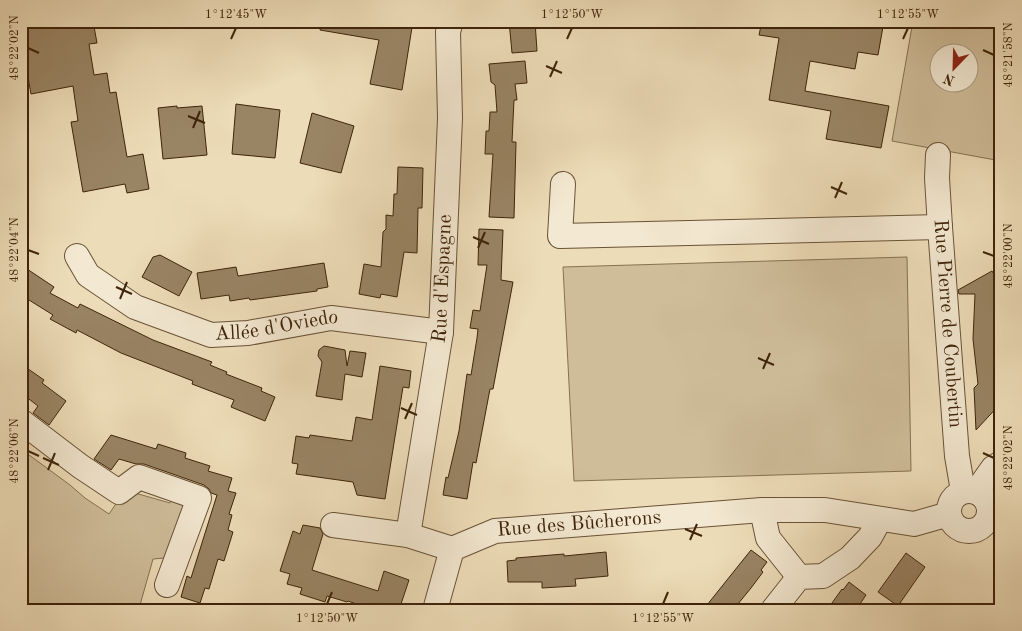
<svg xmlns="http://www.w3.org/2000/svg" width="1022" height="631" viewBox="0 0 1022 631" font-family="'Old Standard TT',serif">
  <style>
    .green { fill: #cfbd9a; stroke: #877052; fill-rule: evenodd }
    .building { fill: #998464; stroke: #3f240a }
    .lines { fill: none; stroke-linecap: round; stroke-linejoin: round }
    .minor-casing { stroke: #6a5236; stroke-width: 26 }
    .minor { stroke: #f3e8d1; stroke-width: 24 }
    .ticks { fill: none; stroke: #3f240a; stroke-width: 2 }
    .labels { text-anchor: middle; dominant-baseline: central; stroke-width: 4.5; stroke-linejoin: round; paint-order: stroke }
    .street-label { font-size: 20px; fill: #3f240a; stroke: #f3e8d1 }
    .neatline { fill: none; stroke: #3f240a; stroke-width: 2 }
    .ticks-label { font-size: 12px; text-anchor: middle; fill: #3f240a }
  </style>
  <rect width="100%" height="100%" fill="#eddcb8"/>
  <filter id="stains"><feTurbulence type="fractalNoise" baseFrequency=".004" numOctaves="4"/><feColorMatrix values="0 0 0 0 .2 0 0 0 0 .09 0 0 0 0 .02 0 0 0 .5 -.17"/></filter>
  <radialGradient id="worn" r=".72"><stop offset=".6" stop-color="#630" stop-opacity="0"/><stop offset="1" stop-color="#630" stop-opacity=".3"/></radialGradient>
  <path class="green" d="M913,21h88v140l-109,-20zM940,52h30v30h-30z
    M907,257l4,214 -337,10 -11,-214z
    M21,449l49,36 15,13 24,16 15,-22 4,-1 42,12 2,-6 15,10 -22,51 -12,1 -13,46 2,5h-121z"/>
  <path class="building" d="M21,21h72l4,22 -8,1 5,31 13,-2 3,20 6,-1 11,65 16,-3 6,35 -22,4 -2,-9 -42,8 -12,-70 7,-1 -5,-35 -42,8 -10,-56z
    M321,21h92l-11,69 -32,-6 9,-44 -59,-10z
    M509,21h26l2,30 -25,2z
    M762,21h122l-6,34 -20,-3 -3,17 -45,-8 -5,30 84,15 -8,42 -55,-9 5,-28 -62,-11 10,-62 -20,-3z
    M525,61l2,22 -12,1 2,16h-3l-2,42h4l-2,76 -25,-1 4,-63h-8l1,-23h3l1,-19h7l-2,-27 -4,-3 -2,-18z
    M236,104l44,6 -5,48 -43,-4z
    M177,106v2l25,-2 5,49 -44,4 -5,-51z
    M312,113l42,13 -13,47 -41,-10z
    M398,167l25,1 -1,40h-4l-1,45 -13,-1 -7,45 -16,-3 -1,4 -21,-4 5,-30 17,3 2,-35 3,-3v-14l7,1 1,-22h3z
    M479,229l24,1 -2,50 12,2 -20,107h-3l-14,74 -3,-1 -6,37 -24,-4 3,-18 2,1 11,-47 8,-57 4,1 6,-37 1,-9 -8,-1 3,-18 7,1 7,-46h-9z
    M160,255l32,17 -13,24 -37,-19 11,-20z
    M324,263l4,24 -11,2v2l-67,9 -1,-2 -19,3 -1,-6 -28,4 -4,-26 39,-6 2,9z
    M21,265l33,22 -4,6 28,15 2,-4 73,36 59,22 -2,3 17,7 -1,2 36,14 -1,3 14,6 -10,24 -34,-14 3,-7 -42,-16 1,-3 -72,-28 -44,-23 -1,3 -26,-14 3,-4 -32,-20z
    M992,271l9,15v117l-25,27 -2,-42 4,-4 -5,-45 2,-45h-16l-1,-4z
    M324,346l21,4 2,16 3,-15 16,2 -4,24 -17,-3 -3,26 -26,-4 6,-34 -4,-6 1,-6z
    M21,364l23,16 -2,3 24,18 -17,24 -16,-12 5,-7 -17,-13z
    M380,366l31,5 -2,17 -6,-1 -18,112 -28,-4 -4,-13 -57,-8 2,-10 -6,-1 4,-27 13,2 1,-3 42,6 4,-24 16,3z
    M111,435l45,14 2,-5 28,9 -1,5 25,8 -2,5 24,7 -4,13 8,2 -7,21 3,1 -4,15 5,2 -9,29 -6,-2 -9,30 -4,-1 -5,15 -19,-6 6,-21 4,2 26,-83 -6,-2 -2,-4 -5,-4 -60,-21h-8l-17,-5 -8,11 -17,-11z
    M303,525l17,3 3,6 -11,36 66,21 6,-20 25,9 -10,30h-26l-25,-9 -1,1 -20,-6 -2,6 -25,-8 2,-6 -15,-4 3,-10 -10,-3 13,-40 7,3z
    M751,550l16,12 -6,8 2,2 -12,16 -18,22h-30z
    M606,552l2,24 -33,3 1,7 -34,2v-6h-34l-1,-21 9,-1v-2l48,-4v2z
    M906,553l19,14 -27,39 -20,-14z
    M849,582l17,13 -10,15h-29l15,-21 1,1z"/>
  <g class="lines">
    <g class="minor-casing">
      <g id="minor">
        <path id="s1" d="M938,155l-1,23 3,49 17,229 6,35"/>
        <path d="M563,184l-3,52 380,-9"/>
        <path id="s2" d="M77,256l11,19 47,32 76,28 37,-2 83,-15 110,14"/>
        <path d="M21,421l59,45 39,26 20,-15 60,21 -32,87"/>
        <circle cx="969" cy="511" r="20"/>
        <path d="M976,492l17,-24 8,-5"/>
        <path d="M762,510l6,28 31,39"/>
        <path d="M333,525l75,10 44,14"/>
        <path id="s3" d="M408,535l33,-203 9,-214 -2,-86 3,-11"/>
        <path id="s4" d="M452,549l43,-18 267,-21h63l89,14 35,-10"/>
        <path d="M435,610l17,-61"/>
        <path d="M773,610l26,-33 24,-1 27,-18 20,-21 10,-18"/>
      </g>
    </g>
    <use href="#minor" class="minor"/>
  </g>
  <path class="ticks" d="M231,39l5,-11M567,39l5,-11M903,39l5,-11M28,48l11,5M983,50l11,5M546,66l16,7M550,77l7,-16M188,116l17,7M193,128l7,-17M831,187l16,7M835,198l7,-16M473,237l16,7M478,248l7,-16M28,250l11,4M983,252l11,4M116,287l16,7M120,299l7,-17M758,358l16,7M763,369l7,-16M401,408l16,7M405,419l7,-16M28,451l11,5M983,453l11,5M43,458l16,7M48,470l7,-17M685,529l17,7M690,540l7,-16M327,604l5,-12M663,604l5,-12"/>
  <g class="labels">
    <g class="street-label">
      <text stroke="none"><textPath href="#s3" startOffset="259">Rue d'Espagne</textPath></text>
      <text stroke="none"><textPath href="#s1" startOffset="169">Rue Pierre de Coubertin</textPath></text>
      <text stroke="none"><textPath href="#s2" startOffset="226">Allée d'Oviedo</textPath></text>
      <text stroke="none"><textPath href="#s4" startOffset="131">Rue des Bûcherons</textPath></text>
    </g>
  </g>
  <rect width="1022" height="631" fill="none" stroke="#eddcb8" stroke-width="55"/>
  <g transform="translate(954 68) rotate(203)"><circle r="24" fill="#f3e8d1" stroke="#ab9a81"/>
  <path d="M0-4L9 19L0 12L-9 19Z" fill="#8f2418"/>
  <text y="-8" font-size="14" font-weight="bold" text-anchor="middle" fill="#3f240a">N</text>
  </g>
  <rect x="28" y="28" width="966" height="576" class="neatline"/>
  <g class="ticks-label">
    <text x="236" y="18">1°12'45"W</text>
    <text x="572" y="18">1°12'50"W</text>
    <text x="908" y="18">1°12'55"W</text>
    <text transform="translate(14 48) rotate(-90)" y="4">48°22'02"N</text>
    <text transform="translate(1008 55) rotate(-90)" y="4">48°21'58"N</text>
    <text transform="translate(14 250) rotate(-90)" y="4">48°22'04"N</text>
    <text transform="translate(1008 256) rotate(-90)" y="4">48°22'00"N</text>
    <text transform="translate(14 451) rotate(-90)" y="4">48°22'06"N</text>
    <text transform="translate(1008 458) rotate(-90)" y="4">48°22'02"N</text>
    <text x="327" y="622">1°12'50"W</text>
    <text x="663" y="622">1°12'55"W</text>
  </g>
  <rect width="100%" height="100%" filter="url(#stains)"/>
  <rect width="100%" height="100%" fill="url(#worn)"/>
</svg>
